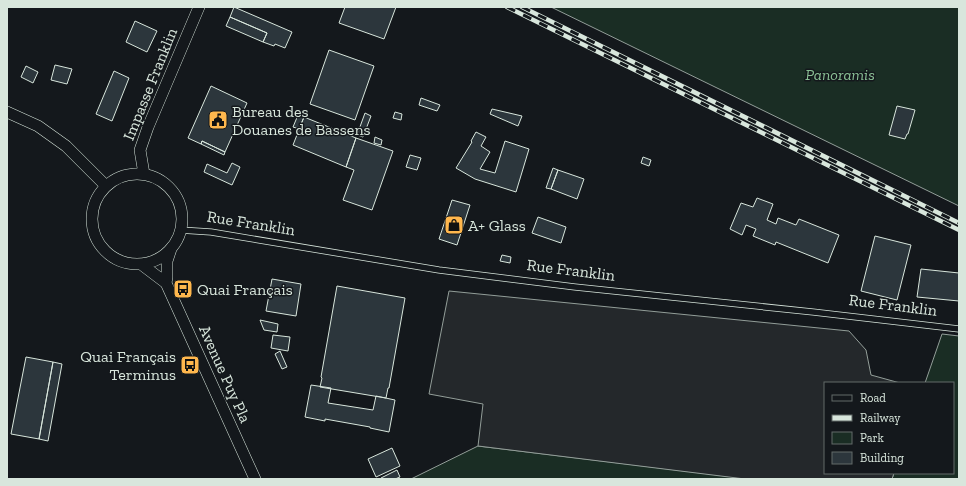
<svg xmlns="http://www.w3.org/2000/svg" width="966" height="486" viewBox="0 0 966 486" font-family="'Zilla Slab',serif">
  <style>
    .green { fill: #1a2d24; stroke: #939e99 }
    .parking { fill: #24282b; stroke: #939e99 }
    .building { fill: #2c363c; stroke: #d8e6dc }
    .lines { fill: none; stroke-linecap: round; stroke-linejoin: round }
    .lane-casing { stroke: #d8e6dc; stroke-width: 7 }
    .street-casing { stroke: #d8e6dc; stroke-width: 12 }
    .lane { stroke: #14181c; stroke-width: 5.5 }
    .street { stroke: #14181c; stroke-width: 11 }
    .rail-casing { stroke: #d8e6dc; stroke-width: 4.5 }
    .rail { stroke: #14181c; stroke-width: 3; stroke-dasharray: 9; stroke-linecap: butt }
    .labels { text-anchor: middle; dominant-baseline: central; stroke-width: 3; stroke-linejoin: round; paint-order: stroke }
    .park-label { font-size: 16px; font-style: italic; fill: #8ac095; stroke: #14181c }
    .street-label { font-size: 16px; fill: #d8e6dc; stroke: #14181c }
    .poi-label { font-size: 16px; fill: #d8e6dc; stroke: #14181c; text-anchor: start }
  </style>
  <rect width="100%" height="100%" fill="#14181c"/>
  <path class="green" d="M551,7h408v199z
    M942,334l17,2v143h-67l2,-6h59v-90h-28z
    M478,446l256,31 11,2h-334z"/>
  <path class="parking" d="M449,291l400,40 17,19 5,25 29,8h-75v90h69l-2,6h-147l-267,-33 5,-42 -54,-10z"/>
  <path class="building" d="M234,7l58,25 -7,16 -10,-4 -1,2 -11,-4 4,-9 -37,-16z
    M345,7h51l-12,32 -45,-16z
    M230,17l37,16 -4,9 -37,-16z
    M135,21l22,10 -10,21 -21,-10z
    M329,50l45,16 -19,54 -45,-16z
    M55,65l17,4 -5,15 -16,-4z
    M26,66l12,6 -5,11 -12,-6z
    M114,71l15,7 -17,43 -16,-7z
    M211,86l36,17 -22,49 -23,-11 -1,3 -13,-6z
    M421,98l19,7 -3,6 -18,-6z
    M897,106l18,4 -7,24h-1l-2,5 -16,-4z
    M492,109l30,7 -4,10 -28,-12z
    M395,112l7,2 -1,6 -8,-2z
    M365,113l6,3 -8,21 -6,-2z
    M298,115l6,2 -5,12 -6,-2z
    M304,117l52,21 -10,29 -53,-22z
    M476,132l10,5 -5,9 9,6 -10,17 15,4 10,-32 24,8 -13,43 -41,-13 -19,-11 16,-26 -1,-1z
    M375,137l7,3 -1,5 -7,-2z
    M356,138l37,13 -21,59 -29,-10 11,-30 -8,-3z
    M202,141l23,11 -1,3 -23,-11z
    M410,155l11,3 -4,12 -11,-3z
    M643,157l8,3 -2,6 -8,-3z
    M232,163l8,4 -8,18 -28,-13 3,-8 20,9z
    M553,168l5,2 -7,19 -5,-1z
    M558,170l26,9 -7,20 -26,-10z
    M757,198l16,6 -6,16 9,4 2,-6 18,7 3,-6 40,16 -11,28 -52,-21 -1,3 -22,-9 3,-7 -10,-4 -4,10 -12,-6 11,-26 12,4z
    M452,200l18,5 -13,40 -18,-6z
    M538,217l28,10 -5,16 -29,-10z
    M875,236l36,9 -14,55 -36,-9z
    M502,255l9,2 -1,6 -10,-2z
    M921,269l38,4v28l-42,-4z
    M272,279l29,5 -5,32 -30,-5z
    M337,286l68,12 -16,90h-1l-2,10 -66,-11 2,-9 -1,-1z
    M260,320l18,4 -1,8 -13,-2z
    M273,335l17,2 -2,14 -17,-3z
    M280,351l7,16 -5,2 -7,-15z
    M26,357l27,5 -14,77 -28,-5z
    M53,362l9,2 -14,77 -9,-2z
    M311,385l20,3 -3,15 45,7 3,-14 19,4 -6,32 -19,-4v-1l-45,-8v2l-20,-4z
    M392,448l8,18 -24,11 -8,-18z
    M397,470l3,7 -5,2h-13l-1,-1z"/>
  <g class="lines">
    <g class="lane-casing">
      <path id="lane" d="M180,230l31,2 228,38 136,17 238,25 146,17"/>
    </g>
    <g class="street-casing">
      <path id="street" d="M7,112l31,14 28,20 40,40
        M144,174l-4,-24 8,-23 51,-120
        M92 219a45 45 0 1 1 90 0a45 45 0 1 1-90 0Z
        M141,264l25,19 89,196
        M166,283l1,-6v-16l4,-12"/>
    </g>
    <use href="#lane" class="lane"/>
    <use href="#street" class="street"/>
    <g class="rail-casing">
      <path id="rail" d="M507,7l452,223
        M522,7l437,216"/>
    </g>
    <use href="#rail" class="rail"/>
  </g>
  <defs>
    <g id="civic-square" transform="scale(1)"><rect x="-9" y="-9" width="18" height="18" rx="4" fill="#ffb74d" stroke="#14181c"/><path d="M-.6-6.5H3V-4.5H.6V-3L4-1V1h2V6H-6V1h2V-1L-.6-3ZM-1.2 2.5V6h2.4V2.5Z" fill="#111"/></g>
    <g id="shop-square" transform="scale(1)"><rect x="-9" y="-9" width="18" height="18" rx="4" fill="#ffb74d" stroke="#14181c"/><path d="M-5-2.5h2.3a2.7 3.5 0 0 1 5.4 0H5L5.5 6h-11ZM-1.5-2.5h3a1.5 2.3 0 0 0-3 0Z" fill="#111"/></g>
    <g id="bus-square" transform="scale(1)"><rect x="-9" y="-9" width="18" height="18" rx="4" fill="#ffb74d" stroke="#14181c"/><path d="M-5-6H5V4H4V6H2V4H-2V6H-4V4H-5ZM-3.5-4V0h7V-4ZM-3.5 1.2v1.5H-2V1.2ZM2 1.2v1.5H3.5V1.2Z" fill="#111"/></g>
  </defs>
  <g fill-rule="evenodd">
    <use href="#civic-square" x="218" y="120"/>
    <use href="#shop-square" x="454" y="225"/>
    <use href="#bus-square" x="183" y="289"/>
    <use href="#bus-square" x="190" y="365"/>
  </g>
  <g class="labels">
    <g class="park-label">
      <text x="840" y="74">Panoramis</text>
    </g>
    <g class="street-label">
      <text transform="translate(150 84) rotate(-68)">Impasse Franklin</text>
      <text transform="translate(251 223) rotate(9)">Rue Franklin</text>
      <text transform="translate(571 270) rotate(7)">Rue Franklin</text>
      <text transform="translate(893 305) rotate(7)">Rue Franklin</text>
      <text transform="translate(225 374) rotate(66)">Avenue Puy Pla</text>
    </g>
    <g class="poi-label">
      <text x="232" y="111">Bureau des<tspan x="232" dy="18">Douanes de Bassens</tspan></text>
      <text x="468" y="225">A+ Glass</text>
      <text x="197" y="289">Quai Français</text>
      <text x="176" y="356" text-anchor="end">Quai Français<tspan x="176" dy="18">Terminus</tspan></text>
    </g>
  </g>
  <rect width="966" height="486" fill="none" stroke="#d8e6dc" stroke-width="16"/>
  <rect x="824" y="382" width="130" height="92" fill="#14181c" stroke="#626a69"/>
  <rect x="832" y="395" width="20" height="6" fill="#14181c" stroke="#626a69"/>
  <text x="860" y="402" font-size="12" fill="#d8e6dc">Road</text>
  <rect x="832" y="415" width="20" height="6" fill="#d8e6dc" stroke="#626a69"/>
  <text x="860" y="422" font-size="12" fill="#d8e6dc">Railway</text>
  <rect x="832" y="432" width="20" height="12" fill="#1a2d24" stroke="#626a69"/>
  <text x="860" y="442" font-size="12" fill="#d8e6dc">Park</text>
  <rect x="832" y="452" width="20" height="12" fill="#2c363c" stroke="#626a69"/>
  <text x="860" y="462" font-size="12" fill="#d8e6dc">Building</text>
</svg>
